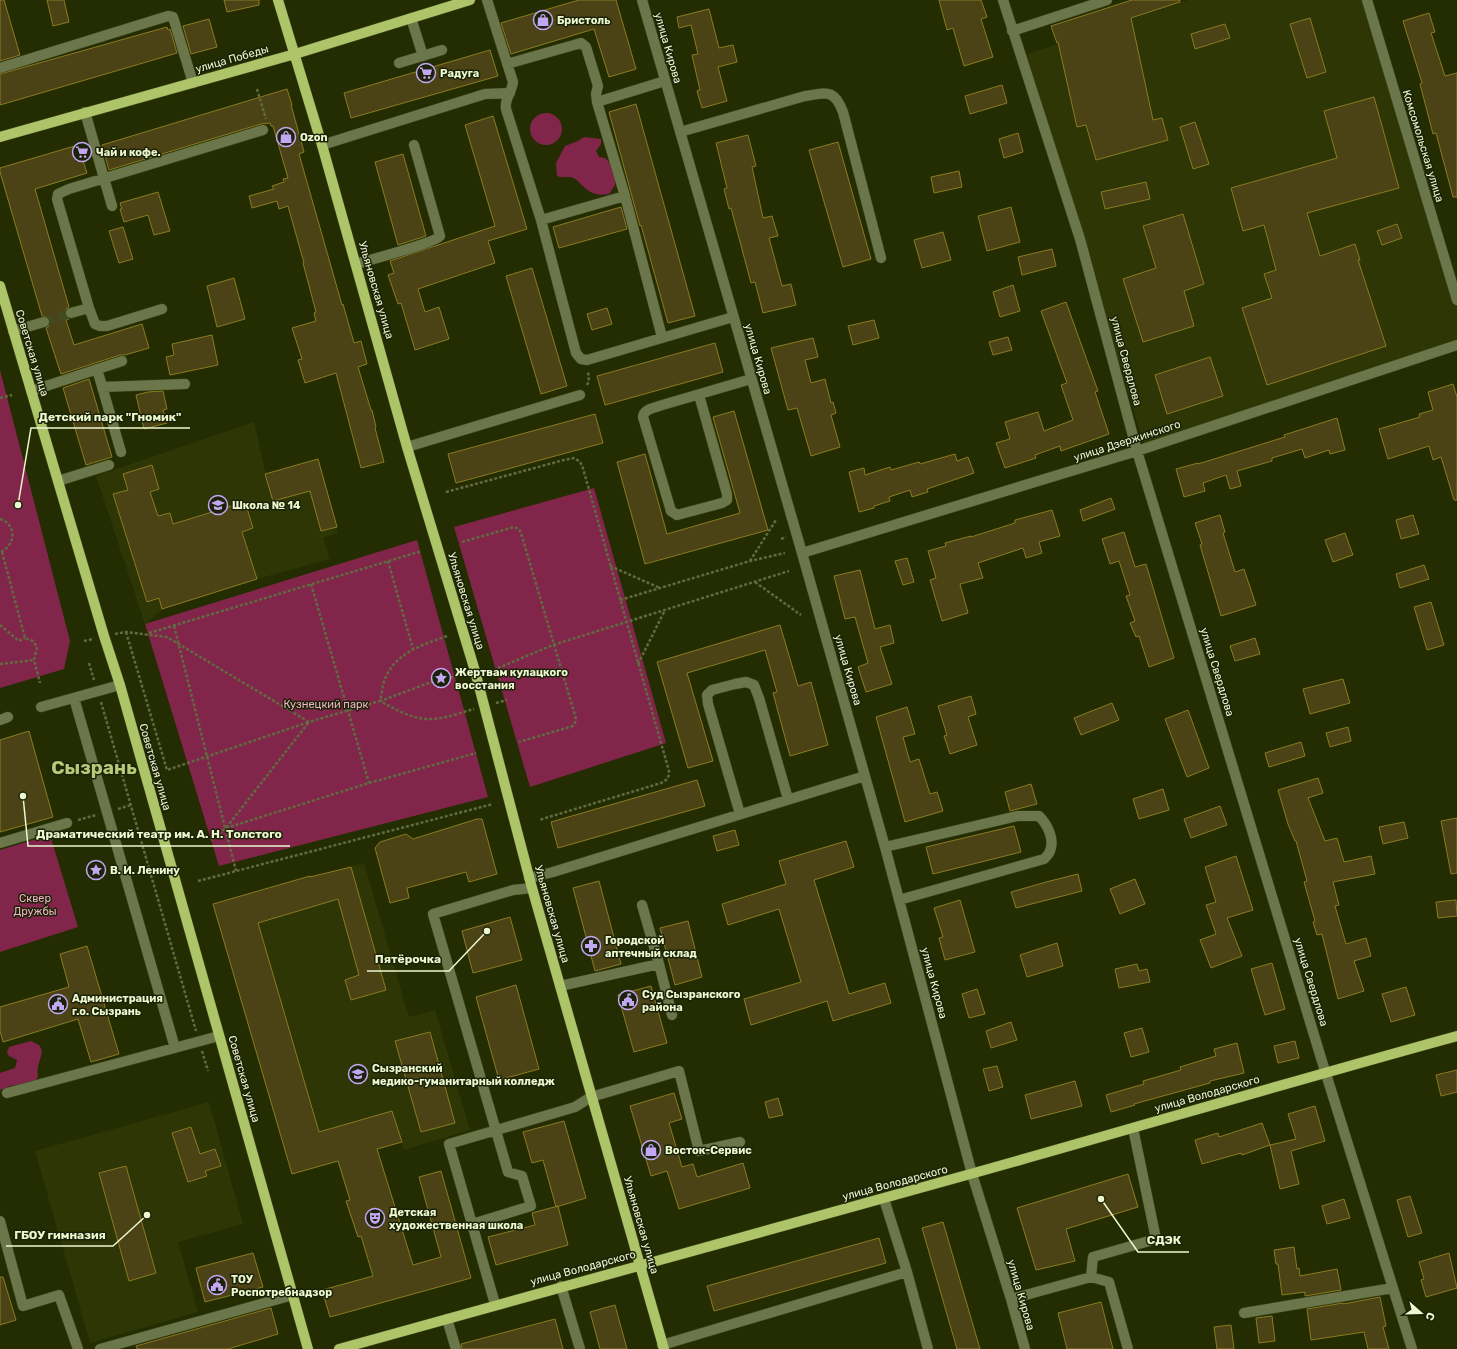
<svg xmlns="http://www.w3.org/2000/svg" width="1457" height="1349" viewBox="0 0 1457 1349" font-family="Rubik,sans-serif">
  <style>
    .built { fill: #2d3604 }
    .green { fill: #82254a }
    .building { fill: #4b4315; stroke: #8a7c20 }
    .lines { fill: none; stroke-linecap: round; stroke-linejoin: round }
    .minor-tunnel { stroke: #424b20; stroke-width: 10; stroke-dasharray: 10 5; stroke-linecap: butt }
    .minor-casing { stroke: #40491e; stroke-width: 11 }
    .major-casing { stroke: #40491e; stroke-width: 11 }
    .path { stroke: #616b40; stroke-width: 2.5; stroke-dasharray: 3 2; stroke-linecap: butt }
    .minor { stroke: #6b764b; stroke-width: 10 }
    .major { stroke: #aec468; stroke-width: 10 }
    .labels { text-anchor: middle; dominant-baseline: central; stroke-width: 3; stroke-linejoin: round; paint-order: stroke }
    .poi-label { font-size: 11px; font-weight: bold; fill: #ecf8cf; stroke: #1c2208; text-anchor: start }
    .street-label { font-size: 11px; fill: #ecf8cf; stroke: #1c2208 }
    .park-label { font-size: 11px; fill: #eeb5c5; stroke: #1c2208 }
    .town-label { font-size: 19px; font-weight: bold; fill: #b6ca78; stroke: #1c2208 }
    .leader { fill: none; stroke: #ecf8cf; stroke-width: 1.5 }
    .callout-dot { fill: #ecf8cf; stroke: #1c2208; stroke-width: 1.5 }
    .callout-label { font-size: 12px; text-anchor: middle; font-weight: bold; fill: #ecf8cf; stroke: #1c2208; stroke-width: 3; stroke-linejoin: round; paint-order: stroke }
  </style>
  <rect width="100%" height="100%" fill="#242d01"/>
  <path class="built" d="M1188,0h177l92,296v45l-312,107 -120,-393z
    M254,422l12,53 52,-16 20,74 -15,5 7,21 -73,20 -94,30 -18,15 -49,-148z
    M364,863l45,154 26,-7 35,120 -66,20 -3,-8 -109,32 -79,-270z
    M209,1102l34,122 -65,18 20,70 -108,31 -55,-192z"/>
  <path class="green" d="M530 129a16 16 0 1 1 32 0a16 16 0 1 1-32 0Z
    M584,137l17,2v5l-5,7 3,6 6,1 6,6 4,12v9l-6,9c-11,2 -18,0 -26,-8 -3,-2 -5,-6 -8,-7 -6,-4 -12,0 -18,-3l-1,-13 9,-17 13,-5z
    M0,370l70,271 -6,28 -64,19z
    M594,488l72,255 -136,44 -76,-260z
    M417,540l71,257 -269,69 -74,-242z
    M50,835l28,92 -78,25v-102z
    M31,1041l8,4 3,5c-1,11 -6,15 -4,27l-4,5 -24,4 -10,4v-17l15,-5 2,-8 -8,-4 -2,-4 2,-5z"/>
  <path class="building" d="M0,0h4l16,55 -20,6z
    M47,0h17l5,22 -16,4z
    M224,0h35v5l-32,7z
    M579,0h37l20,69 -27,8 -15,-48 -83,25 -10,-31z
    M939,0h42l6,17 -6,2 12,38 -29,9 -11,-38 -6,2z
    M1132,0h48v2l-49,16 22,102 9,-2 6,22 -72,20 -10,-35 -9,2 -19,-85 -1,1 -6,-17z
    M709,9l10,39 14,-3 4,17 -19,5 9,34 -25,7 -5,-17 3,-1 -8,-35 6,-1 -7,-29 -12,3 -2,-11z
    M1429,13l6,19 -4,1 14,43 12,-3v124h-4l-17,-64 -3,1 -13,-50 2,-1 -19,-62z
    M1310,18l16,54 -19,6 -17,-54z
    M209,19l8,28 -26,7 -8,-28z
    M1225,24l5,14 -35,11 -4,-15z
    M167,27l1,3 2,-1 7,24 -177,52v-31z
    M490,50l8,26 -147,42 -7,-25z
    M1002,85l5,18 -37,11 -5,-18z
    M287,89l5,16h-1l13,47 -5,2 43,151 1,-1 11,39 7,-2 6,23 -9,3 13,43h1l4,17 -1,1 9,34 -23,6 -25,-95 -31,10 -7,-23 4,-1 -10,-31 24,-7 -2,-8 2,-1 -13,-49h1l-16,-57 -9,3 -2,-8 -25,7 -3,-12 25,-7 -2,-3 12,-4 -1,-3 5,-1 -15,-52h-2l-1,-3 -9,1 -152,46 -7,-25z
    M1374,97l25,91 -92,25 13,43 35,-12 5,16h-2l28,86 -119,39 -25,-77 30,-10 -8,-24 12,-4 -12,-45 -21,6 -12,-43 106,-30 -13,-47z
    M636,104l59,212 -27,7 -27,-98 -1,1 -31,-114z
    M493,116l34,113 -39,12 7,22 -77,26 7,23 14,-5 10,32 -34,11 -14,-47 -3,1 -10,-29 6,-2 -4,-12 105,-35 -30,-101z
    M1195,122l14,42 -16,5 -13,-42z
    M1018,133l5,19 -19,6 -5,-19z
    M748,135l8,31 -4,1 11,51 9,-2 6,20 -9,2 13,48 9,-2 5,21 -33,8 -8,-31 -4,1 -20,-75 -2,1 -5,-20 3,-1 -11,-45z
    M838,142l33,117 -28,8 -34,-117z
    M78,145l9,28 -52,16 34,118 -3,2 -1,5 4,5 -3,1 8,25 68,-21 7,24 -24,7h-5l-59,19 -15,-46 3,-2 1,-5 -2,-4 -6,-1 -42,-144v-4z
    M403,154l23,82 -28,9 -23,-83z
    M959,171l3,16 -28,6 -3,-16z
    M1146,182l4,17 -45,10 -4,-17z
    M158,192l12,39 -16,4 -6,-20 -24,7 -4,-13h2l-2,-6z
    M621,207l6,22 -68,19 -6,-21z
    M1011,207l9,35 -33,9 -9,-35z
    M1183,214l21,70 -20,7 10,35 -51,16 -20,-63 33,-11 -13,-42z
    M1397,224l5,14 -20,7 -5,-14z
    M123,227l10,32 -14,4 -10,-32z
    M943,232l8,28 -29,8 -8,-28z
    M1052,249l4,17 -34,9 -4,-18z
    M532,268l35,118 -26,8 -35,-118z
    M234,278l11,41 -28,8 -10,-41z
    M1013,285l7,26 -20,6 -7,-25z
    M1066,302l32,89 -3,1 14,42 -48,17 -1,-5 -25,9 1,3 -31,10 -9,-25 14,-4 -5,-17 33,-10 6,19 29,-11 -12,-35 6,-2 -26,-72z
    M607,308l5,16 -20,6 -5,-16z
    M874,320l5,18 -26,7 -5,-19z
    M212,335l6,30 -48,10 -4,-18 8,-2 -2,-11z
    M1008,337l4,13 -19,5 -4,-13z
    M813,338l5,19 -13,3 6,23 14,-4 6,24 2,-1 3,11 -5,2 9,32 -29,9 -14,-48 -9,2 -17,-62z
    M715,343l8,29 -118,33 -8,-29z
    M1210,357l13,39 -56,18 -12,-39z
    M89,379l23,78 -26,8 -23,-77z
    M1453,384l4,13v103h-3l-13,-43 -8,3 -4,-14 -41,13 -9,-30 41,-12 -1,-3 14,-4 -5,-18z
    M163,391l4,18 -4,1 4,13 -23,6 -8,-34 12,-3z
    M734,411l34,119 -123,34 -28,-102 28,-8 22,80 73,-21 -27,-96z
    M595,414l8,29 -147,40 -8,-29z
    M1337,418l8,32 -15,4 -1,-4 -24,8 -3,-9 -30,9v3l-35,10 4,15 -11,3 -4,-14 -23,8 2,8 -21,6 -8,-28 22,-6v1l87,-27 -1,-2z
    M955,454l2,7 11,-4 6,16 -47,16 1,3 -16,5 -2,-7 -21,7 1,4 -16,5v2l-15,4 -10,-40 15,-4 1,7 25,-8 1,3 28,-8 1,2z
    M318,459l19,68 -16,4 -11,-40 -37,10 -8,-27z
    M152,465l7,24 -9,3 8,24 12,-3 3,11 72,-22 8,26 -11,4 15,47 -95,30 -3,-11 -12,4 -34,-108 15,-4 -5,-16z
    M1111,498l4,11 -32,12 -3,-11z
    M1052,510l8,26 -21,6 3,11 -16,5 -3,-10 -45,15 5,15 -23,6 8,29 -26,8 -12,-41 6,-2 -8,-27 18,-5 -1,-3 26,-7v1l44,-14v-3z
    M1220,515l5,17 -2,1 12,39 9,-3 12,36 -35,11 -21,-71 2,-1 -7,-21z
    M1413,515l6,19 -18,5 -5,-19z
    M1124,532l11,35 11,-3 28,94 -25,9 -10,-31 -3,1 -6,-14 5,-2 -9,-25 4,-1 -11,-34 -9,3 -8,-25z
    M1345,533l8,22 -20,7 -8,-22z
    M907,558l7,24 -11,3 -8,-24z
    M1424,565l5,14 -29,9 -4,-14z
    M860,570l15,59 15,-4 4,18 -14,4 12,37 -26,8 -8,-25 10,-4 -13,-46 -10,2 -11,-43z
    M1431,602l13,43 -17,5 -13,-43z
    M780,625l18,61 13,-4 17,63 -38,11 -17,-63 4,-1 -12,-42 -78,23 26,88 -25,7 -31,-106z
    M1255,638l5,16 -25,7 -5,-15z
    M1343,679l7,24 -40,11 -7,-25z
    M971,696l5,18 -8,3 9,28 -27,9 -6,-18 3,-1 -9,-29z
    M1112,703l7,17 -38,15 -7,-17z
    M907,707l8,27 -12,3 7,25 9,-3 11,35 7,-2 6,19 -38,11 -29,-105z
    M1188,710l21,58 -22,9 -22,-58z
    M1348,727l3,14 -21,6 -4,-14z
    M29,731l24,86 -53,15v-92z
    M1301,742l4,14 -36,11 -4,-14z
    M1318,778l5,15 -15,5 17,43 12,-3 7,24 27,-6 4,18 -42,8 6,23 -4,1 11,38 20,-6 5,18 -17,5 10,30 -26,8 -16,-65 -5,1 -4,-13 2,-1 -11,-39 3,-1 -11,-40h-1l-7,-17 -10,-34z
    M697,780l8,26 -147,42 -7,-26z
    M1031,784l6,20 -27,7 -5,-19z
    M1163,789l6,21 -30,9 -6,-20z
    M1220,806l7,19 -36,13 -7,-19z
    M1457,818v55l-6,1 -10,-53z
    M477,819h5l15,55 -28,8 -3,-10 -59,16 2,10 -19,5 -15,-55 5,-6 26,-8 7,5z
    M1404,822l4,16 -25,6 -4,-17z
    M1014,826l7,26 -88,22 -7,-27z
    M735,830l4,15 -22,6 -4,-15z
    M846,841l8,26 -40,13 35,114 36,-11 6,20 -58,18 -6,-20 -76,24 -7,-26 57,-17 -22,-73 -51,16 -6,-21 64,-20 -7,-23z
    M1236,856l17,54 -26,8 15,38 -31,12 -11,-28 16,-6 -10,-29 10,-3 -11,-35z
    M351,867l35,123 -35,10 -6,-20 14,-5 -21,-76 -80,24 61,209 73,-21 10,31 -25,7 36,116 28,-8 -22,-80 22,-6 30,107 -141,39 -8,-27 51,-14 -12,-40 -3,1 -12,-36 4,-1 -12,-39 -46,13 -79,-270 97,-28v1z
    M1078,874l4,17 -66,17 -5,-16 39,-11z
    M1135,879l10,25 -25,10 -10,-25z
    M599,881l22,83 -26,7 -22,-83z
    M960,900l15,52 -30,8 -6,-22 4,-1 -9,-29z
    M1456,900l1,16 -19,2 -2,-16z
    M510,917l12,43 -49,13 -11,-42z
    M688,921l14,56 -27,8 -15,-57z
    M1057,943l6,23 -36,11 -7,-22z
    M87,946l32,108 -28,8 -13,-43 -75,23 -3,-11v-24l69,-20 -9,-33z
    M1272,963l13,46 -20,6 -14,-46z
    M1137,964l2,7 8,-2 3,13 -31,6 -4,-19z
    M516,985l23,84 -40,11 -23,-83z
    M651,986l16,57 -33,9 -16,-57z
    M1406,987l9,28 -24,7 -9,-28z
    M977,989l8,25 -16,4 -7,-24z
    M1011,1022l6,18 -26,8 -5,-17z
    M1142,1028l7,24 -18,5 -7,-24z
    M430,1032l25,91 -34,9 -26,-91z
    M1295,1041l4,17 -21,5 -4,-17z
    M1237,1043l7,30 -34,8v2l-76,21 1,1 -24,7 -5,-17 38,-11 -1,-3 38,-11 -1,-3 36,-11 -2,-7z
    M997,1066l6,21 -14,4 -6,-22z
    M1457,1070v22l-16,4 -5,-21z
    M1075,1081l7,25 -51,13 -6,-24z
    M674,1093l8,26 -13,4 13,44 11,-3 4,13 46,-14 7,25 -71,21 -12,-38 -16,5 -21,-70z
    M778,1098l5,17 -14,3 -4,-16z
    M1315,1106l10,35 -34,10 8,33 -19,5 -10,-44 26,-6 -8,-25z
    M564,1121l22,77 -30,9 -13,-47 -11,3 -9,-31z
    M1262,1123l8,22 -28,10 -1,-2 -39,11 -7,-24 23,-7 1,4z
    M191,1127l9,27 15,-5 6,17 -16,5 2,5 -19,6 -16,-49z
    M126,1166l30,107 -27,8 -30,-108z
    M1128,1174l10,33 -72,22 9,32 -39,9 -19,-62z
    M1410,1196l12,37 -14,4 -11,-37z
    M1344,1199l6,19 -23,6 -5,-18z
    M558,1206l10,39 -72,20 -8,-28 47,-12 -3,-12z
    M943,1222l37,127h-23l-35,-121z
    M879,1238l7,25 -172,48 -7,-25z
    M1294,1247l3,22 2,-1 1,8 37,-7 4,21 -36,6v-4l-23,3 -4,-31h-2l-2,-14z
    M253,1253l10,34 -58,15 -9,-34z
    M1449,1253l8,35 -31,9 -5,-17 3,-1 -5,-17z
    M0,1277h3l13,43 -16,5z
    M1380,1297l6,29 -3,1 6,22h-21l-4,-17 -53,8 -4,-31 36,-6v1z
    M1101,1302l12,47h-46l-9,-36z
    M615,1305l12,44h-27l-10,-37z
    M271,1308l7,26 -50,15h-91l-1,-3z
    M1272,1316l3,25 -16,2 -3,-25z
    M555,1319l8,30h-101l-1,-5z
    M1231,1325l3,24h-17l-3,-22z"/>
  <g class="lines">
    <path class="minor-tunnel" d="M44,322l27,-9"/>
    <g class="minor-casing">
      <path id="minor" d="M487,0l26,82c-1,10 -9,17 -7,27l35,111 35,133 5,6 6,1 146,-43
        M642,0l160,553 83,294 87,327 39,125 14,50
        M1003,0l77,239 57,212 184,607 91,291
        M1367,0l90,300
        M411,18l12,38
        M1012,31l95,-31
        M399,63l43,-13
        M507,64l74,-21 5,4 12,39 -2,8 1,8 28,94 37,141
        M0,68l168,-52 5,1 20,66
        M597,102l68,-21
        M85,112l27,94
        M680,132l125,-36c21,-3 29,-8 38,16l38,146
        M322,145l163,-51 25,-1
        M541,220l84,-24
        M356,264c13,-4 79,-21 84,-28l-26,-91
        M162,309l-55,17h-7l-5,-2 -6,-16 -32,-109 1,-5 11,-5 194,-59
        M71,313l18,-5
        M13,331l31,-9
        M97,369l24,83
        M102,387l83,-3
        M31,391l91,-30
        M699,395l28,99v6l-5,3 -45,12 -6,-4 -28,-94c1,-8 9,-8 16,-11l92,-27
        M407,447l173,-52
        M58,481l51,-16
        M802,553l335,-102 320,-106
        M74,698l101,350
        M41,707l79,-22
        M0,720l8,-3
        M740,814l-32,-110 -1,-9 5,-5 23,-6 11,-2 8,3 5,13 29,101
        M0,843l67,-20
        M885,847l132,-31h22c8,8 16,23 11,35 -1,3 -4,6 -6,8l-145,41
        M529,878l24,-6 312,-96
        M642,905l17,59
        M560,986l99,-22 13,51
        M7,1093l212,-57
        M884,1199l23,73 21,77
        M0,1221l23,85 36,-11 19,54
        M472,1224l59,-18 -9,-30 -14,-4 -75,-258 80,-24 19,-2
        M1091,1277l18,5 19,67
        M561,1286l19,63
        M1011,1299l80,-22 2,-20 63,-18 -23,-111
        M495,1304l-46,-160 126,-37 16,-10 88,-26 20,80 41,-9
        M1244,1313l149,-25
        M447,1319l9,30
        M662,1345l245,-73
        M100,1349l193,-54"/>
    </g>
    <g class="major-casing">
      <path id="major" d="M278,0l44,145 85,302 68,224 57,217 132,461
        M0,137l295,-83 175,-54
        M0,286l104,350 16,49 188,664
        M339,1349c211,-60 424,-116 635,-176 161,-45 322,-93 483,-137"/>
    </g>
    <path class="path" d="M257,89l9,30
      M587,385l2,-4 -1,-10
      M0,398l12,-3
      M446,492l118,-32 10,-2 5,3 3,4 87,306c0,7 -2,9 -8,12l-122,37
      M0,519c17,5 16,27 0,33
      M781,539l5,-2
      M462,542l52,-15 5,2 2,4 53,179c2,6 3,9 -1,14l-54,16
      M2,552l23,86 8,3 4,6 -3,13 6,23
      M388,561l25,88
      M750,561l26,-41
      M610,566l50,22
      M755,582l46,33
      M311,584l58,199
      M620,600l130,-39 35,-8
      M0,625l19,16 6,-3
      M174,626l62,245
      M126,632l41,138 142,-48 -83,106 -15,12
      M149,633l273,-82
      M115,634l11,-2 41,5 142,85 71,-21c15,8 30,17 47,18 15,1 32,-6 47,-10
      M447,636c-25,9 -52,17 -62,43 -3,7 -3,15 -5,22l57,-21 21,-4
      M84,641l9,-2
      M89,663l5,17
      M0,664l34,-4
      M638,664l27,-54
      M498,668l55,-23 236,-74
      M101,702l95,329
      M496,703l11,-3
      M118,809l13,-4
      M78,820l18,-5
      M226,828l143,-45 107,-30
      M198,881l295,-77
      M202,1051l6,20"/>
    <use href="#minor" class="minor"/>
    <use href="#major" class="major"/>
  </g>
  <defs>
    <g id="shop-ring" transform="scale(1)"><circle r="9.5" fill="#1c2208" stroke="#c2a7f2" stroke-width="1.5"/><path d="M-5-2.5h2.3a2.7 3.5 0 0 1 5.4 0H5L5.5 6h-11ZM-1.5-2.5h3a1.5 2.3 0 0 0-3 0Z" fill="#c2a7f2"/></g>
    <g id="supermarket-ring" transform="scale(1)"><circle r="9.5" fill="#1c2208" stroke="#c2a7f2" stroke-width="1.5"/><path d="M-6-5.5h2.5l.6 2H6L4.5 2H-2.5L-4.4-4H-6ZM-1.5 3.2a1.3 1.3 0 1 0 .1 0ZM3 3.2a1.3 1.3 0 1 0 .1 0Z" fill="#c2a7f2"/></g>
    <g id="school-ring" transform="scale(1)"><circle r="9.5" fill="#1c2208" stroke="#c2a7f2" stroke-width="1.5"/><path d="M0-5L7-2L0 1L-7-2ZM-4 1L0 2.5L4 1V4Q0 6-4 4Z" fill="#c2a7f2"/></g>
    <g id="sight-ring" transform="scale(1)"><circle r="9.5" fill="#1c2208" stroke="#c2a7f2" stroke-width="1.5"/><path d="M0-6L1.8-2.2L6-1.7L2.9 1.2L3.7 5.4L0 3.3L-3.7 5.4L-2.9 1.2L-6-1.7L-1.8-2.2Z" fill="#c2a7f2"/></g>
    <g id="pharmacy-ring" transform="scale(1)"><circle r="9.5" fill="#1c2208" stroke="#c2a7f2" stroke-width="1.5"/><path d="M-2-6h4v4h4v4h-4v4h-4v-4h-4v-4h4Z" fill="#c2a7f2"/></g>
    <g id="civic-ring" transform="scale(1)"><circle r="9.5" fill="#1c2208" stroke="#c2a7f2" stroke-width="1.5"/><path d="M-.6-6.5H3V-4.5H.6V-3L4-1V1h2V6H-6V1h2V-1L-.6-3ZM-1.2 2.5V6h2.4V2.5Z" fill="#c2a7f2"/></g>
    <g id="university-ring" transform="scale(1)"><circle r="9.5" fill="#1c2208" stroke="#c2a7f2" stroke-width="1.5"/><path d="M0-5L7-2L0 1L-7-2ZM-4 1L0 2.5L4 1V4Q0 6-4 4Z" fill="#c2a7f2"/></g>
    <g id="theatre-ring" transform="scale(1)"><circle r="9.5" fill="#1c2208" stroke="#c2a7f2" stroke-width="1.5"/><path d="M-5-5.5Q0-4 5-5.5V0Q5 5 0 6Q-5 5-5 0ZM-3.3-2.5H-1v1.5H-3.3ZM1-2.5H3.3v1.5H1ZM-2.8 1Q0 5.5 2.8 1Z" fill="#c2a7f2"/></g>
  </defs>
  <g fill-rule="evenodd">
    <use href="#shop-ring" x="543" y="20"/>
    <use href="#supermarket-ring" x="426" y="73"/>
    <use href="#shop-ring" x="286" y="137"/>
    <use href="#supermarket-ring" x="82" y="152"/>
    <use href="#school-ring" x="218" y="505"/>
    <use href="#sight-ring" x="441" y="678"/>
    <use href="#sight-ring" x="96" y="870"/>
    <use href="#pharmacy-ring" x="591" y="946"/>
    <use href="#civic-ring" x="628" y="1000"/>
    <use href="#civic-ring" x="58" y="1004"/>
    <use href="#university-ring" x="358" y="1074"/>
    <use href="#shop-ring" x="651" y="1150"/>
    <use href="#theatre-ring" x="375" y="1218"/>
    <use href="#civic-ring" x="217" y="1285"/>
  </g>
  <g class="labels">
    <g class="poi-label">
      <text x="557" y="20">Бристоль</text>
      <text x="440" y="73">Радуга</text>
      <text x="300" y="137">Ozon</text>
      <text x="96" y="152">Чай и кофе.</text>
      <text x="232" y="505">Школа № 14</text>
      <text x="455" y="672">Жертвам кулацкого<tspan x="455" dy="13">восстания</tspan></text>
      <text x="110" y="870">В. И. Ленину</text>
      <text x="605" y="940">Городской<tspan x="605" dy="13">аптечный склад</tspan></text>
      <text x="642" y="994">Суд Сызранского<tspan x="642" dy="13">района</tspan></text>
      <text x="72" y="998">Администрация<tspan x="72" dy="13">г.о. Сызрань</tspan></text>
      <text x="372" y="1068">Сызранский<tspan x="372" dy="13">медико-гуманитарный колледж</tspan></text>
      <text x="665" y="1150">Восток-Сервис</text>
      <text x="389" y="1212">Детская<tspan x="389" dy="13">художественная школа</tspan></text>
      <text x="231" y="1279">ТОУ<tspan x="231" dy="13">Роспотребнадзор</tspan></text>
    </g>
    <g class="street-label">
      <text transform="translate(668 48) rotate(74)">улица Кирова</text>
      <text transform="translate(232 59) rotate(-16)">улица Победы</text>
      <text transform="translate(1423 146) rotate(73)">Комсомольская улица</text>
      <text transform="translate(376 290) rotate(74)">Ульяновская улица</text>
      <text transform="translate(32 353) rotate(73)">Советская улица</text>
      <text transform="translate(758 359) rotate(74)">улица Кирова</text>
      <text transform="translate(1126 361) rotate(75)">улица Свердлова</text>
      <text transform="translate(1127 441) rotate(-18)">улица Дзержинского</text>
      <text transform="translate(466 601) rotate(73)">Ульяновская улица</text>
      <text transform="translate(848 670) rotate(74)">улица Кирова</text>
      <text transform="translate(1217 672) rotate(73)">улица Свердлова</text>
      <text transform="translate(155 767) rotate(74)">Советская улица</text>
      <text transform="translate(552 914) rotate(74)">Ульяновская улица</text>
      <text transform="translate(1311 982) rotate(73)">улица Свердлова</text>
      <text transform="translate(934 983) rotate(75)">улица Кирова</text>
      <text transform="translate(244 1079) rotate(74)">Советская улица</text>
      <text transform="translate(1207 1094) rotate(-16)">улица Володарского</text>
      <text transform="translate(895 1183) rotate(-15)">улица Володарского</text>
      <text transform="translate(641 1225) rotate(74)">Ульяновская улица</text>
      <text transform="translate(583 1268) rotate(-15)">улица Володарского</text>
      <text transform="translate(1021 1295) rotate(74)">улица Кирова</text>
    </g>
    <g class="park-label">
      <text x="326" y="704">Кузнецкий парк</text>
      <text x="35" y="898">Сквер<tspan x="35" dy="13">Дружбы</tspan></text>
    </g>
    <g class="town-label">
      <text x="94" y="767">Сызрань</text>
    </g>
  </g>
  <path class="leader" d="M18 505L31 428H190M23 796L28 846H290M487 931L449 971H367M147 1215L113 1246H6M1101 1199L1138 1252H1189"/>
  <g class="callout-dot">
    <circle cx="18" cy="505" r="4"/>
    <circle cx="23" cy="796" r="4"/>
    <circle cx="487" cy="931" r="4"/>
    <circle cx="147" cy="1215" r="4"/>
    <circle cx="1101" cy="1199" r="4"/>
  </g>
  <g class="callout-label">
    <text x="110" y="421">Детский парк "Гномик"</text>
    <text x="159" y="838">Драматический театр им. А. Н. Толстого</text>
    <text x="408" y="963">Пятёрочка</text>
    <text x="60" y="1239">ГБОУ гимназия</text>
    <text x="1164" y="1244">СДЭК</text>
  </g>
  <g transform="translate(1421 1313) rotate(110)" stroke="#1c2208" stroke-width="3" paint-order="stroke">
  <path d="M0-3L7 15L0 10L-7 15Z" fill="#ecf8cf"/>
  <text y="-6" font-size="11" font-weight="bold" text-anchor="middle" fill="#ecf8cf">С</text>
  </g>
</svg>
